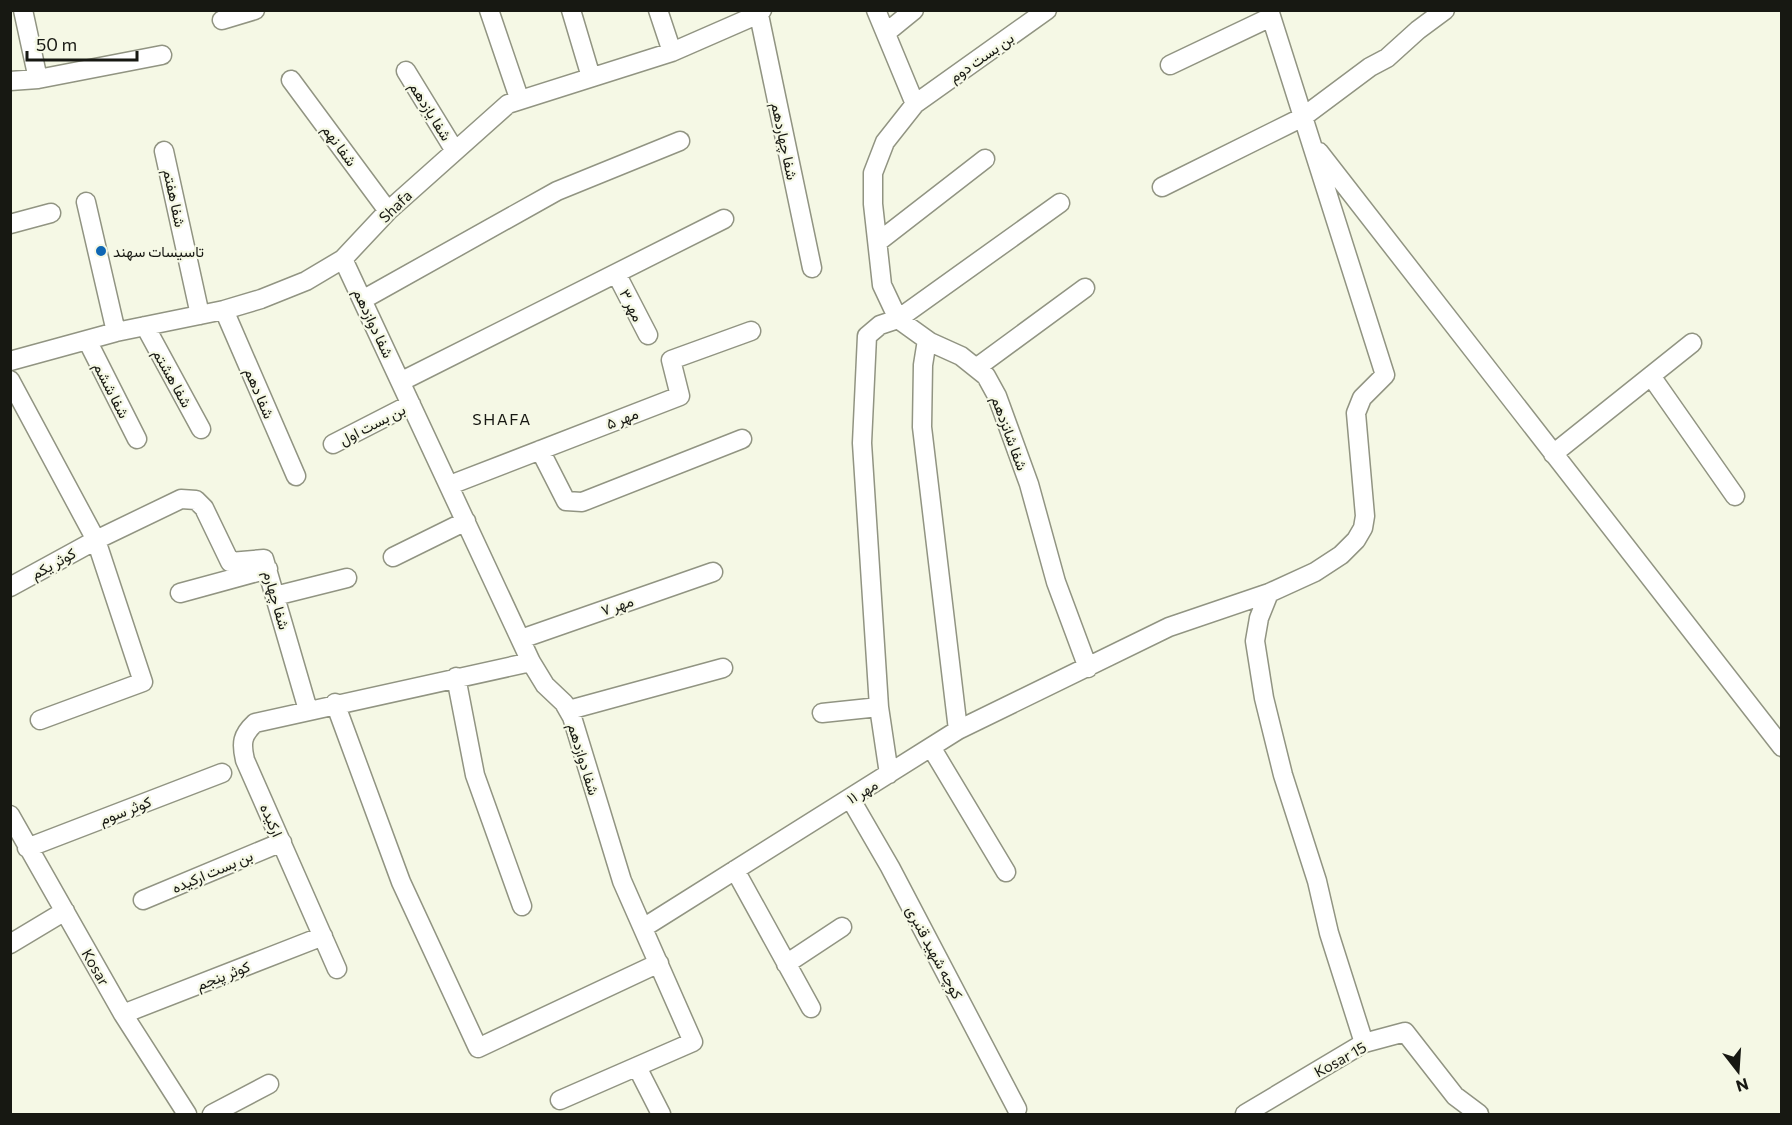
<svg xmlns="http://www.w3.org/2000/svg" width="1792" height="1125" viewBox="0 0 1792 1125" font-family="Commissioner,Vazirmatn,sans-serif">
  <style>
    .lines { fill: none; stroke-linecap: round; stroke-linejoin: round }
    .street-casing { stroke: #919482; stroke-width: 21 }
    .street { stroke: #fff; stroke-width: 18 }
    .poi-dot { fill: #0e66b4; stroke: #f5f8e5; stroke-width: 2 }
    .labels { text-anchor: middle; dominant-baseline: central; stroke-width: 4.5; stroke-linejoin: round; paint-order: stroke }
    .street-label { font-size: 15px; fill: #171812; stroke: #f5f8e5 }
    .poi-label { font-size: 15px; fill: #171812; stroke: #f5f8e5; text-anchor: start }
    .neighbourhood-label { font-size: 16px; letter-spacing: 1.5px; fill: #171812; stroke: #f5f8e5 }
  </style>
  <rect width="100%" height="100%" fill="#f5f8e5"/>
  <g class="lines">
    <g class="street-casing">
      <path id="street" d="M23,10l15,69
        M489,10l30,88
        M571,10l20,67
        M658,10l14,42
        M758,10l54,258
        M876,10l39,94
        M1047,10l-132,94 -30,38 -12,31v31l9,81 16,34 32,23 31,14 25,20 11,20 32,88 27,98 32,86
        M222,20l33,-10
        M887,32l27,-22
        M1170,65l101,-48
        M406,71l49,80
        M291,80l97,131
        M10,81l28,-2 124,-24
        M164,151l36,164
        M1319,152l463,595
        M1162,187l141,-70 67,-50 17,-9 31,-28 27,-20
        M86,202l30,130
        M10,224l41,-11
        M878,242l107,-83
        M343,259l188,403 14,23 19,18 8,14 50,164 71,161 -133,58
        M617,275l31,60
        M364,299l193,-108 123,-50
        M224,310l72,166
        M145,326l56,103
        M87,340l50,99
        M927,340l-4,25 -1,62 36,303
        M10,361l106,-29 108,-22 37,-11 45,-18 37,-22 45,-48 120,-107 164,-52 87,-38 3,-4
        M976,368l109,-80
        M1651,376l84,120
        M10,380l86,160 47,142 -103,38
        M402,381l322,-162
        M333,444l78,-40
        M540,450l26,51 16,1 160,-63
        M1553,454l139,-111
        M450,485l230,-89 -9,-36 80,-29
        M393,557l73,-36
        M10,587l86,-47 85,-41 15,1 8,8 26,54 34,-3 44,151
        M180,593l88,-24
        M1269,593l-10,25 -4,23 9,57 19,77 34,106 12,52 35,110
        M275,596l72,-18
        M521,639l192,-67
        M456,677l19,98 47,131
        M335,703l66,179 77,166 181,-85
        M569,710l154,-42
        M822,713l57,-6
        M931,747l75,125
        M889,774l-10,-67 -17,-264 5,-107 13,-11 18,-6 162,-116
        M850,798l40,69 127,242
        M10,815l113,199 64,100
        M27,848l195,-75
        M735,870l76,138
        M143,900l139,-58
        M643,928l315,-198 211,-103 100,-34 46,-21 26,-17 15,-15 7,-12 2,-12 -9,-103 6,-15 23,-23 -116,-365
        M10,944l55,-33
        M786,964l56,-37
        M337,969l-92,-209c-4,-17 -3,-25 10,-37l276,-61
        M123,1014l200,-78
        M637,1067l24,47
        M212,1114l57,-30
        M1245,1114l119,-71 41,-11 50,64 24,18"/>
    </g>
    <use href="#street" class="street"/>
  </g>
  <circle class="poi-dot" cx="101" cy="251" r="6"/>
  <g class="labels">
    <g class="street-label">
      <text transform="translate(981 57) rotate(-35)">بن بست دوم</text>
      <text transform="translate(431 111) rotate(58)">شفا یازدهم</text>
      <text transform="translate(785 141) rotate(78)">شفا چهاردهم</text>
      <text transform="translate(340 145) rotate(54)">شفا نهم</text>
      <text transform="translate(175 198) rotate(78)">شفا هفتم</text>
      <text transform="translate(395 206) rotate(-44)">Shafa</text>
      <text transform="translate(632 305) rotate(63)">مهر ۳</text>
      <text transform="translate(374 323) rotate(65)">شفا دوازدهم</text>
      <text transform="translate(173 378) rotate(61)">شفا هشتم</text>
      <text transform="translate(112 390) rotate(63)">شفا ششم</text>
      <text transform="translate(260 393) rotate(67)">شفا دهم</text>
      <text transform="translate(622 418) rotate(-21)">مهر ۵</text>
      <text transform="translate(372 424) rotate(-27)">بن بست اول</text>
      <text transform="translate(1010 433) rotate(70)">شفا شانزدهم</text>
      <text transform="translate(53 563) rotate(-29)">کوثر یکم</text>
      <text transform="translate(277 600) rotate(74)">شفا چهارم</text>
      <text transform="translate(617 605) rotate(-19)">مهر ۷</text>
      <text transform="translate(584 759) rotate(73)">شفا دوازدهم</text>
      <text transform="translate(862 791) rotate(-31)">مهر ۱۱</text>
      <text transform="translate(125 810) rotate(-21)">کوثر سوم</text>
      <text transform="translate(272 820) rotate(66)">ارکیده</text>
      <text transform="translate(212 871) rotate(-23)">بن بست ارکیده</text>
      <text transform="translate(935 952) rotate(62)">کوچه شهید قنبری</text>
      <text transform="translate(96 967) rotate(60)">Kosar</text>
      <text transform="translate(223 975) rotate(-21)">کوثر پنجم</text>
      <text transform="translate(1340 1059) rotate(-29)">Kosar 15</text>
    </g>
    <g class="poi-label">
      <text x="113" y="251">تاسیسات سهند</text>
    </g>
    <g class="neighbourhood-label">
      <text x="502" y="418">SHAFA</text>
    </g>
  </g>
  <rect width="1792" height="1125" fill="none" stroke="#171812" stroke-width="24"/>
  <g transform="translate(1738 1071) rotate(163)" stroke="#f5f8e5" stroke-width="4.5" paint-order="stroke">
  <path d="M0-4.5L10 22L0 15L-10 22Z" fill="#171812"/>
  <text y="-9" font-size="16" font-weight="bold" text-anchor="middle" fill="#171812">N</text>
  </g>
  <path d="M27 51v9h110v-9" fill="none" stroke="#171812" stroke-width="3"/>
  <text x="36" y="51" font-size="18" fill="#171812" stroke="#f5f8e5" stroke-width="4.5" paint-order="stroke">50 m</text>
</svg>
